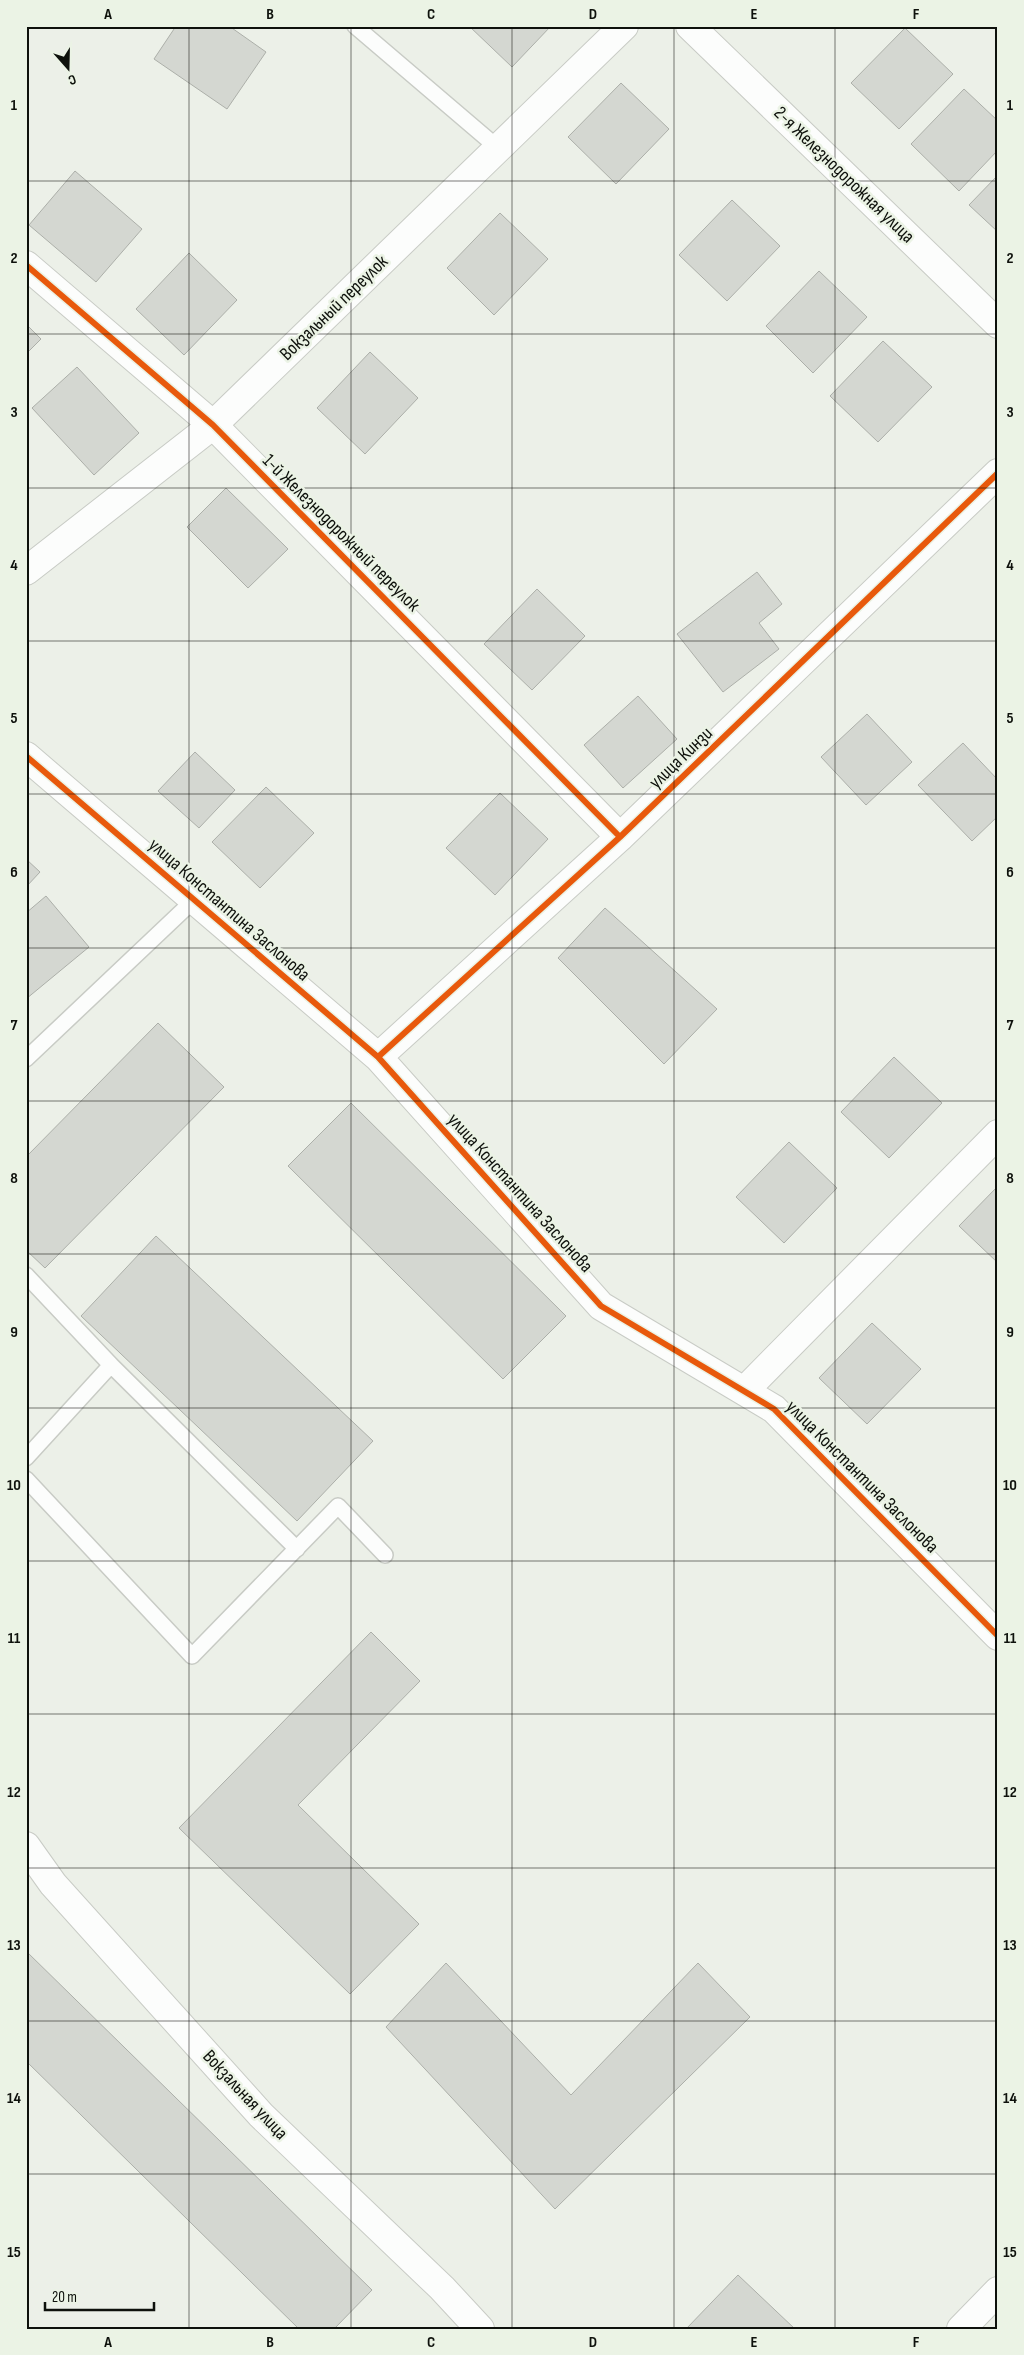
<svg xmlns="http://www.w3.org/2000/svg" width="1024" height="2355" viewBox="0 0 1024 2355" font-family="'Sofia Sans Condensed',sans-serif">
  <style>
    .building { fill: #d4d7d1; stroke: #acafa9 }
    .lines { fill: none; stroke-linecap: round; stroke-linejoin: round }
    .lane-casing { stroke: #c8cbc5; stroke-width: 18 }
    .street-casing { stroke: #c8cbc5; stroke-width: 30 }
    .secondary-casing { stroke: #c8cbc5; stroke-width: 30 }
    .lane { stroke: #fcfdfc; stroke-width: 15 }
    .street { stroke: #fcfdfc; stroke-width: 28 }
    .secondary { stroke: #fcfdfc; stroke-width: 28 }
    .cycleway-casing { stroke: #ebf3e5; stroke-width: 9 }
    .cycleway { stroke: #e8590c; stroke-width: 6 }
    .grid { fill: none; stroke: #0e110c; stroke-width: 1; stroke-opacity: 0.55 }
    .labels { text-anchor: middle; dominant-baseline: central; stroke-width: 5; stroke-linejoin: round; paint-order: stroke }
    .street-label { font-size: 19px; fill: #0e110c; stroke: #ebf3e5 }
    .neatline { fill: none; stroke: #0e110c; stroke-width: 2 }
    .grid-label { font-size: 16px; text-anchor: middle; font-weight: bold; fill: #0e110c }
  </style>
  <rect width="100%" height="100%" fill="#ecf0e8"/>
  <path class="building" d="M176,26h53l37,26 -39,57 -73,-50z
    M469,26h82l-39,41z
    M905,28l48,46 -54,55 -48,-46z
    M621,83l48,46 -53,55 -48,-47z
    M964,89l34,32v29l-39,41 -48,-47z
    M75,171l67,58 -46,53 -67,-57z
    M998,175v57l-29,-27z
    M732,200l48,46 -53,55 -48,-46z
    M500,213l48,46 -54,56 -47,-47z
    M189,253l48,47 -53,55 -48,-46z
    M819,271l48,46 -54,56 -47,-47z
    M26,324l15,15 -15,15z
    M883,341l49,46 -54,55 -48,-46z
    M370,352l48,46 -53,56 -48,-46z
    M77,367l62,66 -45,42 -62,-67z
    M226,488l62,61 -40,39 -61,-61z
    M757,572l25,32 -23,19 20,26 -56,43 -46,-58z
    M537,589l48,47 -53,54 -48,-46z
    M638,696l39,43 -54,49 -39,-43z
    M867,714l45,48 -46,43 -45,-48z
    M963,743l35,37v36l-26,25 -54,-56z
    M195,752l40,38 -36,38 -41,-37z
    M266,787l48,46 -54,55 -48,-46z
    M500,793l48,46 -53,56 -49,-47z
    M26,859l14,13 -14,15z
    M46,896l43,51 -63,52v-86z
    M605,908l112,101 -53,55 -106,-106z
    M158,1023l66,64 -179,181 -19,-18v-93z
    M894,1057l48,46 -53,55 -48,-46z
    M351,1103l215,213 -63,63 -215,-213z
    M789,1142l48,46 -53,55 -48,-46z
    M998,1186v77l-39,-37z
    M156,1236l217,205 -76,80 -216,-205z
    M872,1323l49,46 -54,55 -48,-46z
    M371,1632l49,49 -122,124 121,119 -69,70 -171,-166z
    M26,1951l346,339 -38,39h-35l-273,-268z
    M446,1963l125,132 127,-132 52,54 -195,192 -169,-182z
    M738,2275l57,54h-109z"/>
  <g class="lines">
    <g class="lane-casing">
      <path id="lane" d="M355,26l143,122
        M26,1059l168,-159
        M26,1275l85,90
        M26,1458l85,-93 186,184
        M26,1479l166,177 146,-150 47,49"/>
    </g>
    <g class="street-casing">
      <path id="street" d="M690,26l308,298
        M26,265l187,160 407,412
        M26,571l187,-146 411,-399
        M26,756l352,301 223,249 173,103 224,227
        M378,1057l242,-220 378,-364
        M744,1391l254,-257
        M961,2329l37,-38"/>
    </g>
    <g class="secondary-casing">
      <path id="secondary" d="M26,1846l27,38 208,231 181,173 38,41"/>
    </g>
    <use href="#lane" class="lane"/>
    <use href="#street" class="street"/>
    <use href="#secondary" class="secondary"/>
    <g class="cycleway-casing">
      <path id="cycleway" d="M26,265l187,160 407,412
        M26,756l352,301 223,249 173,103 224,227
        M378,1057l242,-220 378,-364"/>
    </g>
    <use href="#cycleway" class="cycleway"/>
  </g>
  <path class="grid" d="M189,26v2303M351,26v2303M512,26v2303M674,26v2303M835,26v2303M26,181h972M26,334h972M26,488h972M26,641h972M26,794h972M26,948h972M26,1101h972M26,1254h972M26,1408h972M26,1561h972M26,1714h972M26,1868h972M26,2021h972M26,2174h972"/>
  <g class="labels">
    <g class="street-label">
      <text transform="translate(844 175) rotate(44)">2-я Железнодорожная улица</text>
      <text transform="translate(334 308) rotate(-44)">Вокзальный переулок</text>
      <text transform="translate(341 533) rotate(45)">1-й Железнодорожный переулок</text>
      <text transform="translate(681 758) rotate(-44)">улица Кинзи</text>
      <text transform="translate(229 910) rotate(41)">улица Константина Заслонова</text>
      <text transform="translate(520 1193) rotate(48)">улица Константина Заслонова</text>
      <text transform="translate(862 1477) rotate(45)">улица Константина Заслонова</text>
      <text transform="translate(245 2095) rotate(47)">Вокзальная улица</text>
    </g>
  </g>
  <rect width="1024" height="2355" fill="none" stroke="#ebf3e5" stroke-width="55"/>
  <g transform="translate(68 68) rotate(160)" stroke="#ebf3e5" stroke-width="4" paint-order="stroke">
  <path d="M0-4L9 19L0 12L-9 19Z" fill="#0e110c"/>
  <text y="-8" font-size="14" font-weight="bold" text-anchor="middle" fill="#0e110c">С</text>
  </g>
  <path d="M45 2302v8h109v-8" fill="none" stroke="#0e110c" stroke-width="2.5"/>
  <text x="52" y="2302" font-size="15" fill="#0e110c" stroke="#ebf3e5" stroke-width="4" paint-order="stroke">20 m</text>
  <rect x="28" y="28" width="968" height="2300" class="neatline"/>
  <g class="grid-label">
    <text x="108" y="19">A</text>
    <text x="270" y="19">B</text>
    <text x="431" y="19">C</text>
    <text x="593" y="19">D</text>
    <text x="754" y="19">E</text>
    <text x="916" y="19">F</text>
    <text x="14" y="110">1</text>
    <text x="1010" y="110">1</text>
    <text x="14" y="263">2</text>
    <text x="1010" y="263">2</text>
    <text x="14" y="417">3</text>
    <text x="1010" y="417">3</text>
    <text x="14" y="570">4</text>
    <text x="1010" y="570">4</text>
    <text x="14" y="723">5</text>
    <text x="1010" y="723">5</text>
    <text x="14" y="877">6</text>
    <text x="1010" y="877">6</text>
    <text x="14" y="1030">7</text>
    <text x="1010" y="1030">7</text>
    <text x="14" y="1183">8</text>
    <text x="1010" y="1183">8</text>
    <text x="14" y="1337">9</text>
    <text x="1010" y="1337">9</text>
    <text x="14" y="1490">10</text>
    <text x="1010" y="1490">10</text>
    <text x="14" y="1643">11</text>
    <text x="1010" y="1643">11</text>
    <text x="14" y="1797">12</text>
    <text x="1010" y="1797">12</text>
    <text x="14" y="1950">13</text>
    <text x="1010" y="1950">13</text>
    <text x="14" y="2103">14</text>
    <text x="1010" y="2103">14</text>
    <text x="14" y="2257">15</text>
    <text x="1010" y="2257">15</text>
    <text x="108" y="2347">A</text>
    <text x="270" y="2347">B</text>
    <text x="431" y="2347">C</text>
    <text x="593" y="2347">D</text>
    <text x="754" y="2347">E</text>
    <text x="916" y="2347">F</text>
  </g>
</svg>
